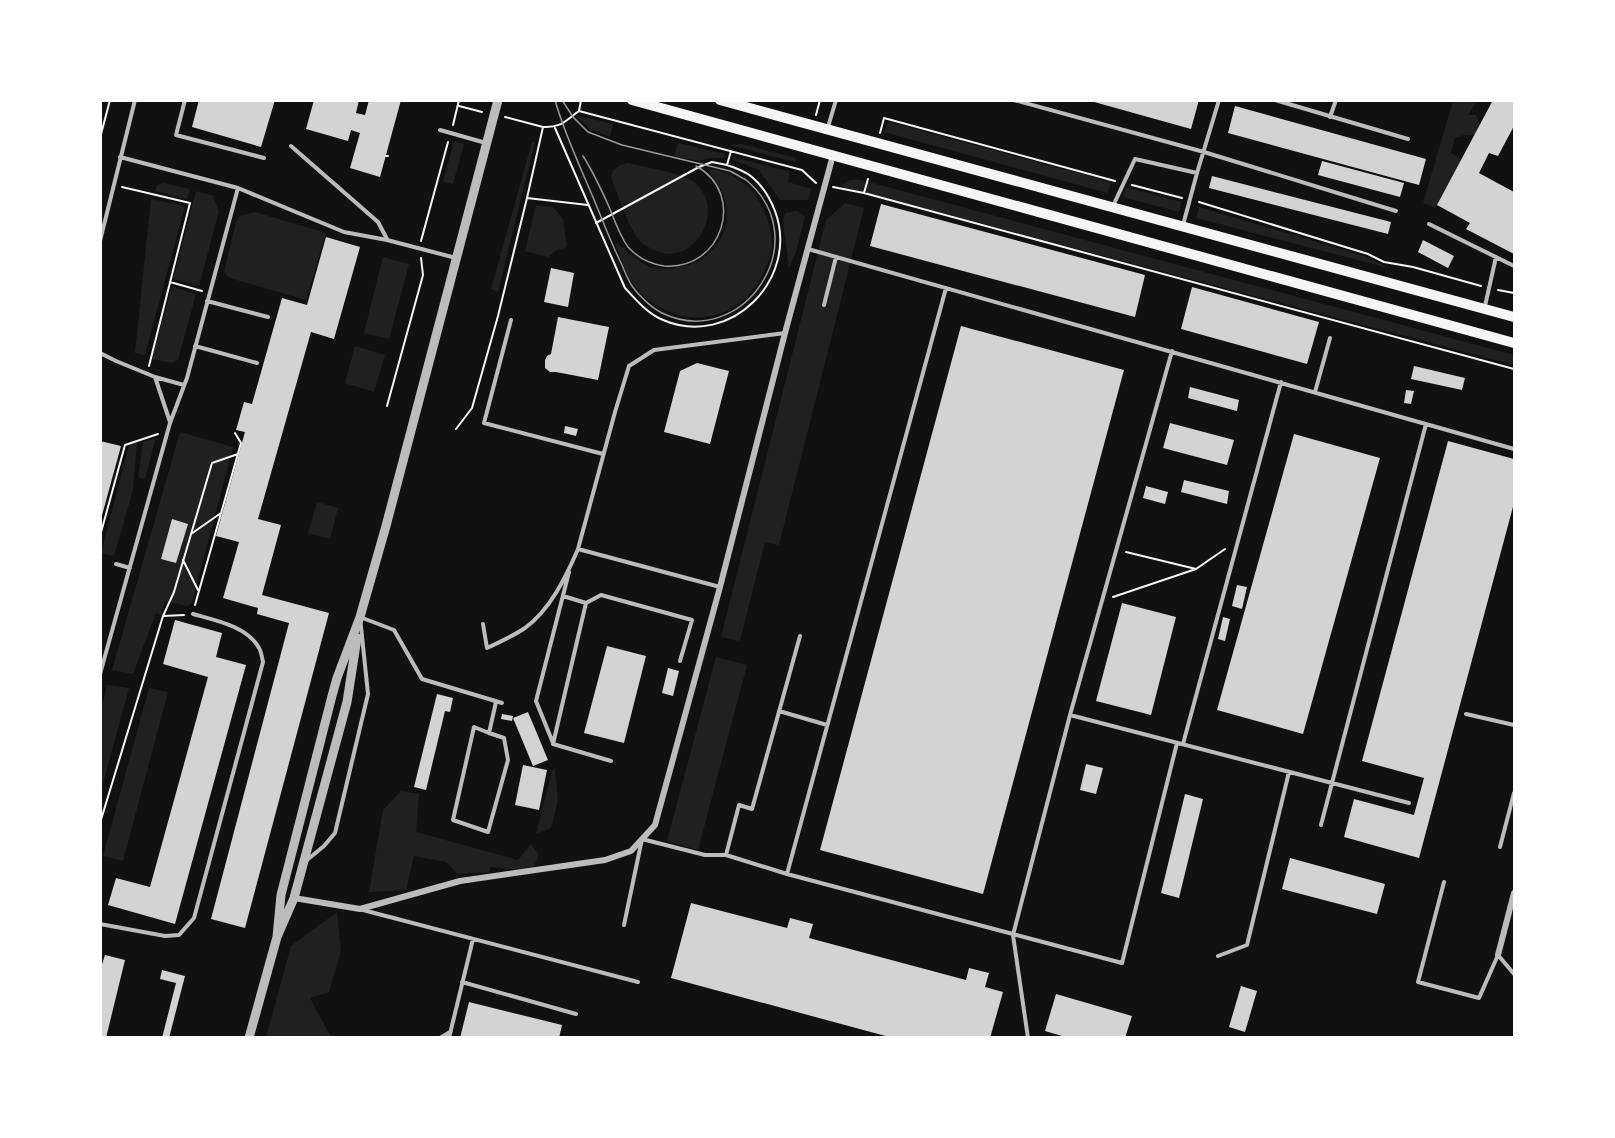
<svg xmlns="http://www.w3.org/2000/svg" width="1615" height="1138" viewBox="0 0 1615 1138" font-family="'Roboto Condensed',sans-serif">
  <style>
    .green { fill: #202020 }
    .building { fill: #d3d3d3 }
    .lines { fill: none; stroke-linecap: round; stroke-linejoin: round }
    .path { stroke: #f5f5f5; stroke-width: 2 }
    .service { stroke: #bcbcbc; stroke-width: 4 }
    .minor { stroke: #bcbcbc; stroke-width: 6 }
    .tertiary { stroke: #bcbcbc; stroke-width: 9 }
    .secondary { stroke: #f5f5f5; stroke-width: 10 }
    .tram { stroke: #9a9a9a; stroke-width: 1.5 }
  </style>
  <rect width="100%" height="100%" fill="#111"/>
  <path class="green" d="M1453,101h24l-9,14h8l4,10 -5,10h-11l-9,3 -4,15 11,7 -26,48 -13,-5z
    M576,115l37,9 -3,13 -20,-8z
    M889,122l222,60 -3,11 -224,-61z
    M454,141l10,3 -11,40 -10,-2z
    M532,142h3l-37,150 -7,-3z
    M678,143l47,11 -1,4h-15l-9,3 -26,-5z
    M741,144l55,14 -1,4 -66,-17z
    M734,157l56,15 -2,10 24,7 -4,11h-28l-21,-30 -26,-10z
    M627,163c13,3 57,11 66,18 37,29 -2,92 -43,67 -4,-2 -8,-4 -11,-8 -13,-17 -20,-43 -28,-63l2,-6 6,-5z
    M706,168c9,2 19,3 27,8 11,6 19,14 26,25 7,12 13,29 13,44 0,7 -3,15 -6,22 -14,38 -57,62 -96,45 -14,-6 -27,-14 -36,-27 -9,-12 -13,-29 -19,-42 14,7 24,22 39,25 41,7 82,-24 71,-68 -3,-12 -11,-21 -19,-32z
    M850,180h11l653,175v10l-674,-179z
    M164,183l26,6 -3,10 -32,-8 2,-6z
    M1126,187l55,15 -2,10 -56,-15z
    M196,191l17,5 6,15 -20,75 -26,-7z
    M151,199l34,7 -40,149 -10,-2z
    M845,203l19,5 -85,337 -14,-3 -25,99 -19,-4 105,-417z
    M536,205l17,2 10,12 4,28 -10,3 -9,7 -23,-6z
    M1199,207l162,48 31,14 -196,-51z
    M797,211l8,5 -8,33 -8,19 -6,-47 2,-8z
    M255,212l71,21 -20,67 -73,-21 -5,-2 -4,-5 12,-50 4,-6z
    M383,257l26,7 -20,75 -25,-6z
    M172,287l24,7 -18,66 -6,3 -20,-4z
    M355,346l30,9 -11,37 -29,-9z
    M180,432l53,15 -41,156 -5,3 -22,-5 -4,14 -5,-2 -23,61 -21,-4z
    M156,438l-11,41 -7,-1 5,-36z
    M137,441l-4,49 -19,66 -13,-3 28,-108z
    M317,502l21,6 -8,31 -22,-6z
    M716,657l31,8 -49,185 -31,-9z
    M107,685l22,3 -28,103v-80z
    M149,688l19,4 -45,169 -20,-5z
    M555,768l3,32 -7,28 -15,6 16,-63z
    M401,791l18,3 -3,38 102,28 13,-16 8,11 -6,13 -12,2 -30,-3 -2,5 -31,2 -12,-12 -32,-6 -8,34 -37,2 14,-82z
    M337,912l4,39 -12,41 -19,6 21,39h-65l25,-91z"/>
  <path class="building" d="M199,100h76l-14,47 -69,-20z
    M314,100h45l-3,13 9,2 4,-15h32l-21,77 -30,-9 10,-35 -9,-3 -3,11 -42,-12z
    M1087,100h112l-8,29z
    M1493,100h21v26l-16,30 -9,-3 -10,20 35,19v62l-48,-25 4,-6 -33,-18z
    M1235,106l191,53 -7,26 -191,-52z
    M1322,161l82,22 -4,14 -82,-22z
    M1212,176l179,46 -3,12 -179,-46z
    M881,204l264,71 -10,42 -265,-71z
    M326,237l34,10 -26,92 -23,-7 -53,187 23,6 -19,70 67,18 -84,315 -34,-9 78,-296 -32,-9 1,-6 -35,-10 16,-56 -23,-6 29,-104 -9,-2 8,-28 8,2 30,-106 25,7z
    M1423,240l31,16 -6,12 -30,-16z
    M551,268l23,5 -6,34 -24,-5z
    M1192,287l127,35 -12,42 -126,-35z
    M558,317l51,10 -11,53 -42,-8h-6l-5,-4v-8l2,-4 4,-2z
    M961,326l163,44 -141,524 -163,-44z
    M697,363l32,8 -19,73 -46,-12 16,-61z
    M1414,366l51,12 -3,12 -51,-11z
    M1190,387l49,13 -2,11 -49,-13z
    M1406,390l8,1 -3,13 -7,-1z
    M1170,423l64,17 -7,25 -64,-17z
    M565,426l13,3 -2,7 -12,-3z
    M1294,434l86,24 -77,276 -86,-24z
    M100,441l21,5 -20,73h-1z
    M1448,441l66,18v44l-95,355 -75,-21 10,-38 60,16 10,-37 -62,-17z
    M1184,480l45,11 -2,13 -46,-12z
    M1146,486l22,6 -3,12 -22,-6z
    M172,519l16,5 -12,39 -15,-4z
    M1237,585l10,2 -5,22 -10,-3z
    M1122,603l54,14 -25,98 -55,-14z
    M1223,617l7,2 -5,22 -7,-2z
    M175,620l47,13 -6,24 30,8 -71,259 -67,-19 8,-27 34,9 58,-210 -45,-13z
    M607,646l39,10 -22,87 -40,-10z
    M668,668l11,3 -6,25 -11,-3z
    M437,694l16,4 -3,14 -5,-1 -19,79 -12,-3z
    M528,712l20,48 -15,6 -20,-48z
    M502,714l11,2 -1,5 -11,-2z
    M1086,764l17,4 -7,26 -16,-4z
    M523,765l24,5 -8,40 -24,-5z
    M1185,794l18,5 -24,99 -18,-5z
    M1290,858l95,26 -8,30 -95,-25z
    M691,903l96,25 3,-10 23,6 -4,14 157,42 3,-12 20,5 -4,14 18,5 -13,46h-97l-222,-60z
    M105,955l20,5 -19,78h-6v-67z
    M162,970l23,6 -16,62h-7l14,-55 -16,-4z
    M1241,986l16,5 -12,41 -16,-5z
    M1056,994l76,22 -7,22h-56l-24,-7z
    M469,1002l93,23 -3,13h-99z"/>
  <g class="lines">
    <path class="path" d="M459,106l23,6
      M579,111l223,59 14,13
      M816,115l4,-15
      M505,117l38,10
      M453,125l6,-25
      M555,128l70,160c11,12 23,26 38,32 68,29 137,-42 112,-109 -5,-13 -12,-25 -23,-34 -7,-6 -16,-9 -25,-12l4,-14
      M880,133l4,-15 231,63
      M100,138l10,-38
      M386,156h2
      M1132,185l50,13
      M122,187l68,16 -41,163
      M833,187l31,6 650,176
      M864,193l4,-14
      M527,198l16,-71c18,1 22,-6 36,-16l2,-11
      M1199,202l169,52 16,8 29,5 68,19
      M596,223l103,-56 13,-5 15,3
      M421,241l27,-99
      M170,282l32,9
      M1498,290l16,3
      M387,406l36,-131 -2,-17
      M456,429l16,-21 26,-92 29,-118 61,7
      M191,534l30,-21
      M100,536l25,-91 33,-11
      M1126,552l70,17
      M183,560l15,30
      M1113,597l83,-28 29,-20
      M195,605l46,-162 -6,-10
      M163,616l11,-24 38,-129 26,-9
      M100,823l63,-207 21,-1"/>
    <path class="service" d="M185,100l-9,35 88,23
      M1014,100l190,52 192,59
      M1275,100l133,39
      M1330,117l6,-17
      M828,127l8,-27
      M440,130l46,13
      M291,146l87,76 9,17
      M120,157l118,31
      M1197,173l22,-73
      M1113,206l22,-47 62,14 -14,52
      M1429,224l85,42
      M100,241l35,-141
      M808,249l706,200
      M207,301l61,16
      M824,305l12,-48
      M1485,306l11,-49
      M511,320l-27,103 119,31
      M195,346l62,17
      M100,353l16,8 39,16 15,45
      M155,377l29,8
      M1315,392l15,-54
      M578,549l142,38
      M116,564l14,4
      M563,596l23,7 15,-8 91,25 -12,41
      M586,603l-33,141 58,17
      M483,624l4,24c13,-6 26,-12 38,-20 25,-18 41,-51 53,-79l37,-137 14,-46 25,-16 131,-17
      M100,674l70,-251 17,-45 51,-190 106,44 43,8 69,18
      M779,711l48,14
      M1466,714l48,11
      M1070,715l339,88
      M489,733l15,5 4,22 -20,72 -35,-12 21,-93 15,6 7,-31
      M553,743l-17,-42 33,-129
      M1183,744l98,-362
      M1321,825l105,-401
      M1500,847l14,-54
      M726,855l13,-50 13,4 48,-173
      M307,860l17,-14 11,-13 33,-139 -8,-77 34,13 28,49 80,24
      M787,874l159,-586
      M1444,882l-26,100 61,16 19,-43 16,19
      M363,910l275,72
      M100,924l65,12 14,-1 15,-17 69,-256c-1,-5 -2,-11 -4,-14 -12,-22 -45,-28 -66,-34
      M624,925l18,-86 63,16h21l61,19 335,89 55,-220
      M1218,956l29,-11 42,-173
      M462,982l114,32
      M440,1038l10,-6
      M449,1038l24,-99
      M1028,1038l-15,-103 57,-220 102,-364"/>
    <path class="minor" d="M294,898l66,11 100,-28 145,-21 26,-9 24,-26 65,-238 65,-254 48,-178
      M1498,955l16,-62"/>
    <path class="tertiary" d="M277,937l4,-42 51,-199 5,-18 23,-61 26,-91 112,-426
      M249,1038l28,-101 17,-39 53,-196 10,-64"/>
    <path class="secondary" d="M632,100l882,243
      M720,100l794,217"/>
    <path class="tram" d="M555,100c9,33 27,71 40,102 9,22 17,43 27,63 3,7 6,15 10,21 7,10 20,22 30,27 81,39 156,-73 84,-133 -5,-3 -11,-6 -16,-9l-108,-26 -34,-13 -15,-15 -11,-17
      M583,156c11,17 19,35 27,53 5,13 10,27 18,38 9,10 22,17 36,19 58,5 83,-72 32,-100"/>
  </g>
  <rect width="1615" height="1138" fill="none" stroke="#ffffff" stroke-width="204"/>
</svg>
